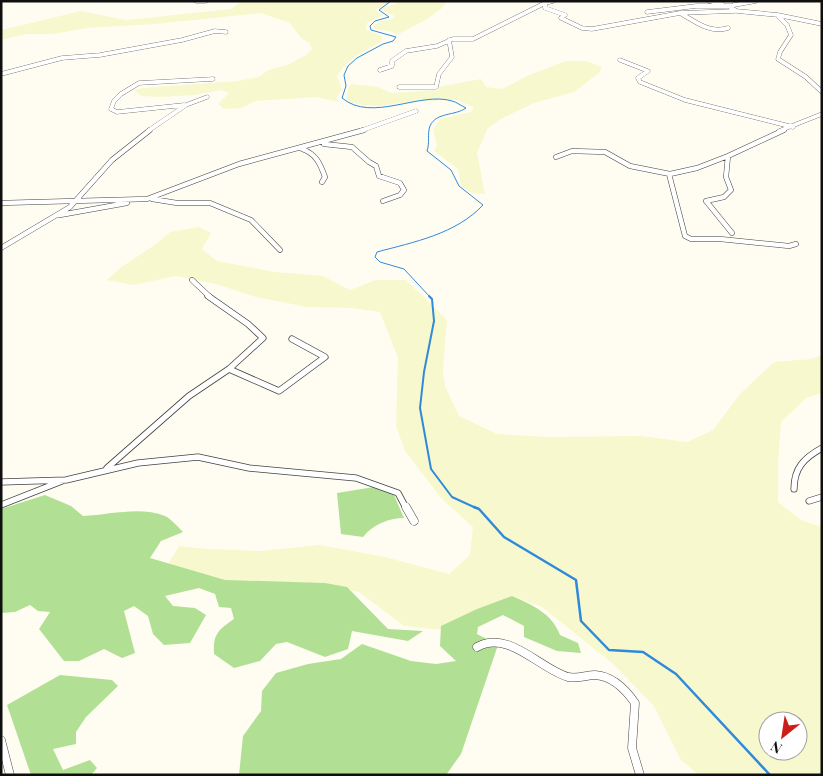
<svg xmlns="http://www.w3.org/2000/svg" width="823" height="776" viewBox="0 0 823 776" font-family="'Playfair Display',serif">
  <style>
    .farmland { fill: #f8f8ce; fill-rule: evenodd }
    .forest { fill: #b1e094 }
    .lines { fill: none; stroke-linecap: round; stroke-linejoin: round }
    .stream-far2 { stroke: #308ada; stroke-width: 1 }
    .stream-far1 { stroke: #308ada; stroke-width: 2 }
    .stream { stroke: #308ada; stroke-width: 2.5 }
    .minor-far3-casing { stroke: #424242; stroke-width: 4.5 }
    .minor-far2-casing { stroke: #424242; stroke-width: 5.5 }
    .minor-far1-casing { stroke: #424242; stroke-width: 7 }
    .minor-casing { stroke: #424242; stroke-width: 9 }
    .minor-far3 { stroke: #fff; stroke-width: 4 }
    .minor-far2 { stroke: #fff; stroke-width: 4.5 }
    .minor-far1 { stroke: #fff; stroke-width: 5.5 }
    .minor { stroke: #fff; stroke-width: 8 }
  </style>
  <rect width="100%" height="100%" fill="#fffdf1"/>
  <path class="farmland" d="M242,1l148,1 -15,8 8,5 -16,8 -1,7 16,6 -1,6 -24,13 -12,10 -8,11 5,14 -6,8 3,4 -23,-5 -60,4 -15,7 -17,1 -6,-5 11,-11 -8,-3 -27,5 -34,2 -19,-1 -7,-6 9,-2 95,-7 21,-4 9,-7 19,-5 19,-10 6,-6 -3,-6 -8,-5 -11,-15 -29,-10 -105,11 -69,4 -34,6h-26l-26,6v-10l80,-19 45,9 105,-11z
    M396,1h51l-6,8 -14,10 -30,16 -4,-3 -18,-3 -2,-3 8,-5 11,-2 3,-3 -13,-6 2,-3 12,-3z
    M566,61h20l16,6 -3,6 -25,19 -40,11 -33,16 -13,9 -11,25 8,41 -13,-1 -11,-7 -3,-17 -24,-18 3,-5 -4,-16 7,-11 31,-7 3,-5 -17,-7 -42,1 -36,5 -16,-1 -15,-3 -1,-2 1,-12 4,-4 26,3 14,6 47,-3 -1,-3 43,-8 5,8 16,2 25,-13z
    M199,227l12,6 -9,16 15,12 58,11 48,4 27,14 26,-10h30l41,40 -4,50 2,16 14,30 38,18 49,3 95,-1 46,6 26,-12 27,-36 34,-32 37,-3 11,-4v38l-16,5 -25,24 -3,41v39l23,18 21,7v248h-123l-18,-15 -27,-54 -42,-43 -70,-56 -24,-9 -26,8 -50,24 -38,-4 -45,-34 -55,-10 -62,4 -76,-19 13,-21 28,3 54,2 59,-6 65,12 64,17 21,-19 3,-28 -31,-28 -37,-48 -9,-25 2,-68 -18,-46 -28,-4 -45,-1 -51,-10 -40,-13 -40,-8 -43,9 -26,-5 13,-12 36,-24 14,-12zM768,721h30v30h-30z"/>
  <path class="forest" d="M374,487l20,8 10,23c-15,0 -32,7 -41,19l-22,-3 -4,-41z
    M45,495l26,11 12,10c26,-1 57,-10 82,0 6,3 13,11 18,16l-22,9 -11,17 75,22 100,3 22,4 41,42 35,2 -15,10 -56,-10 -4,18 -23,8 -38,-15 -11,2 -16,17 -26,7 -20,-14c-1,-20 4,-24 20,-35l-3,-11 -12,-1 -4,-13 -16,-6 -34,8 8,10 22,2 11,7 -16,28 -26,2 -11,-11 -5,-18 -14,-10 -10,5 11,42 -13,5 -18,-9 -25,12h-15l-25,-32 11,-17 -12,-1 -8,-6 -15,7 -14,1v-104z
    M512,596c20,9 40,17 48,39l18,8 3,10 -24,-2 -33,-14v-11l-21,-11 -25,12 -1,7 21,11 -37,109 -15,21h-207l4,-39 18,-25 1,-20 14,-18 32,-9 33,-5 21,-15 49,17 25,3 20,-3 -16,-15 1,-20 36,-17z
    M60,675l52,5 6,6 -32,31 -10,15v12l-23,5 10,21 27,-10 7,8 -6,7h-60l-24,-70z"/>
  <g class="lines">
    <path class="stream-far2" d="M391,1l-12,9 10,7 -14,4 -5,5 1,4 25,7 -3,4 -10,3 -26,14 -9,8 -4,9 2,11 -4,12c30,25 78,-7 110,3 5,1 9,5 14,7 -11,8 -30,4 -36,18 -3,8 0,17 -3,25l24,19 8,16 24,19c-27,29 -69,37 -106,47l-2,5 5,5 24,7 26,28"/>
    <path class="stream-far1" d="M429,296l3,3 2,22 -10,51 -4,36 11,61 21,28 24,11"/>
    <path class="stream" d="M474,507l5,2 25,28 72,43 5,41 28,29 34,2 33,22 94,101"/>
    <g class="minor-far3-casing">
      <path id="minor-far3" d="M196,1h10
        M553,1l-8,2v5l20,7 -4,3 21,10 10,1 88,-16
        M709,1l13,3
        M756,1l-22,4 -3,3 6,3 41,4 44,9
        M647,12l49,-6h36
        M779,17l8,8 4,10 -11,17 -2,7 28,18 16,15
        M728,28c-18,6 -32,-6 -48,-15l55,-2
        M620,60l28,11 -10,7 2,4 45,18 108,27
        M380,70l12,-4v-5l14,-10 31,-5 16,-7h20l72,-36
        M1,74l61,-16 38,-3 82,-15 33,-9 11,1
        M399,87h37l3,-13 13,-17 -3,-17
        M184,105l-67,7 -6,-3 3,-8 7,-7 18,-11 74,-4
        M148,131l38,-26 21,-8
        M360,131l56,-20
        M779,131l43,-17"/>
    </g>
    <g class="minor-far2-casing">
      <path id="minor-far2" d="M324,144l28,3 17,15 7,4 3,10 21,7 4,7 -4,5 -17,6
        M302,149c14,5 18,14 23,28l-3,5
        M556,157l16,-6 33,1 25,14 40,8 27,-6 31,-12
        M669,174l16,62 6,3h29l69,7 7,-2
        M152,199l25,4h33l41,17 29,30
        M1,203l146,-4 92,-35 125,-34
        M60,215l67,-12
        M732,233l-26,-32 18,-4 7,-7 -5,-13 2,-21 56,-26
        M1,248l69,-41 42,-47 38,-30
        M192,280l18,17"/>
    </g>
    <g class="minor-far1-casing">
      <path id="minor-far1" d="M229,369l50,22 46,-34 -33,-18
        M107,468l82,-72 40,-27 34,-31 -15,-14 -40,-28
        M1,482l65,-2 72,-17 60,-6 51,11 107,10 42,15 8,15
        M794,489c0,-21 10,-31 28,-41
        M809,501l13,-4
        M1,505l61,-24"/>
    </g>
    <g class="minor-casing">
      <path id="minor" d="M406,507l8,14
        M477,647c31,-18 63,22 91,30 9,2 19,-2 27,-2 17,1 31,15 40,28l-3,45 8,27
        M1,740l9,35"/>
    </g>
    <use href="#minor-far3" class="minor-far3"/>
    <use href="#minor-far2" class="minor-far2"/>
    <use href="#minor-far1" class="minor-far1"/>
    <use href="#minor" class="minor"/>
  </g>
  <rect width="823" height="776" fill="none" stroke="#0f0f0f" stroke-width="5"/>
  <g transform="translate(783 736) rotate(210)"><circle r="24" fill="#ffffff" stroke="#9f9f9f"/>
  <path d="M0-4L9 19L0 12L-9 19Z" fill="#cd1d19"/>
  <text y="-8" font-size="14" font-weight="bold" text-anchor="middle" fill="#0f0f0f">N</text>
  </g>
</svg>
